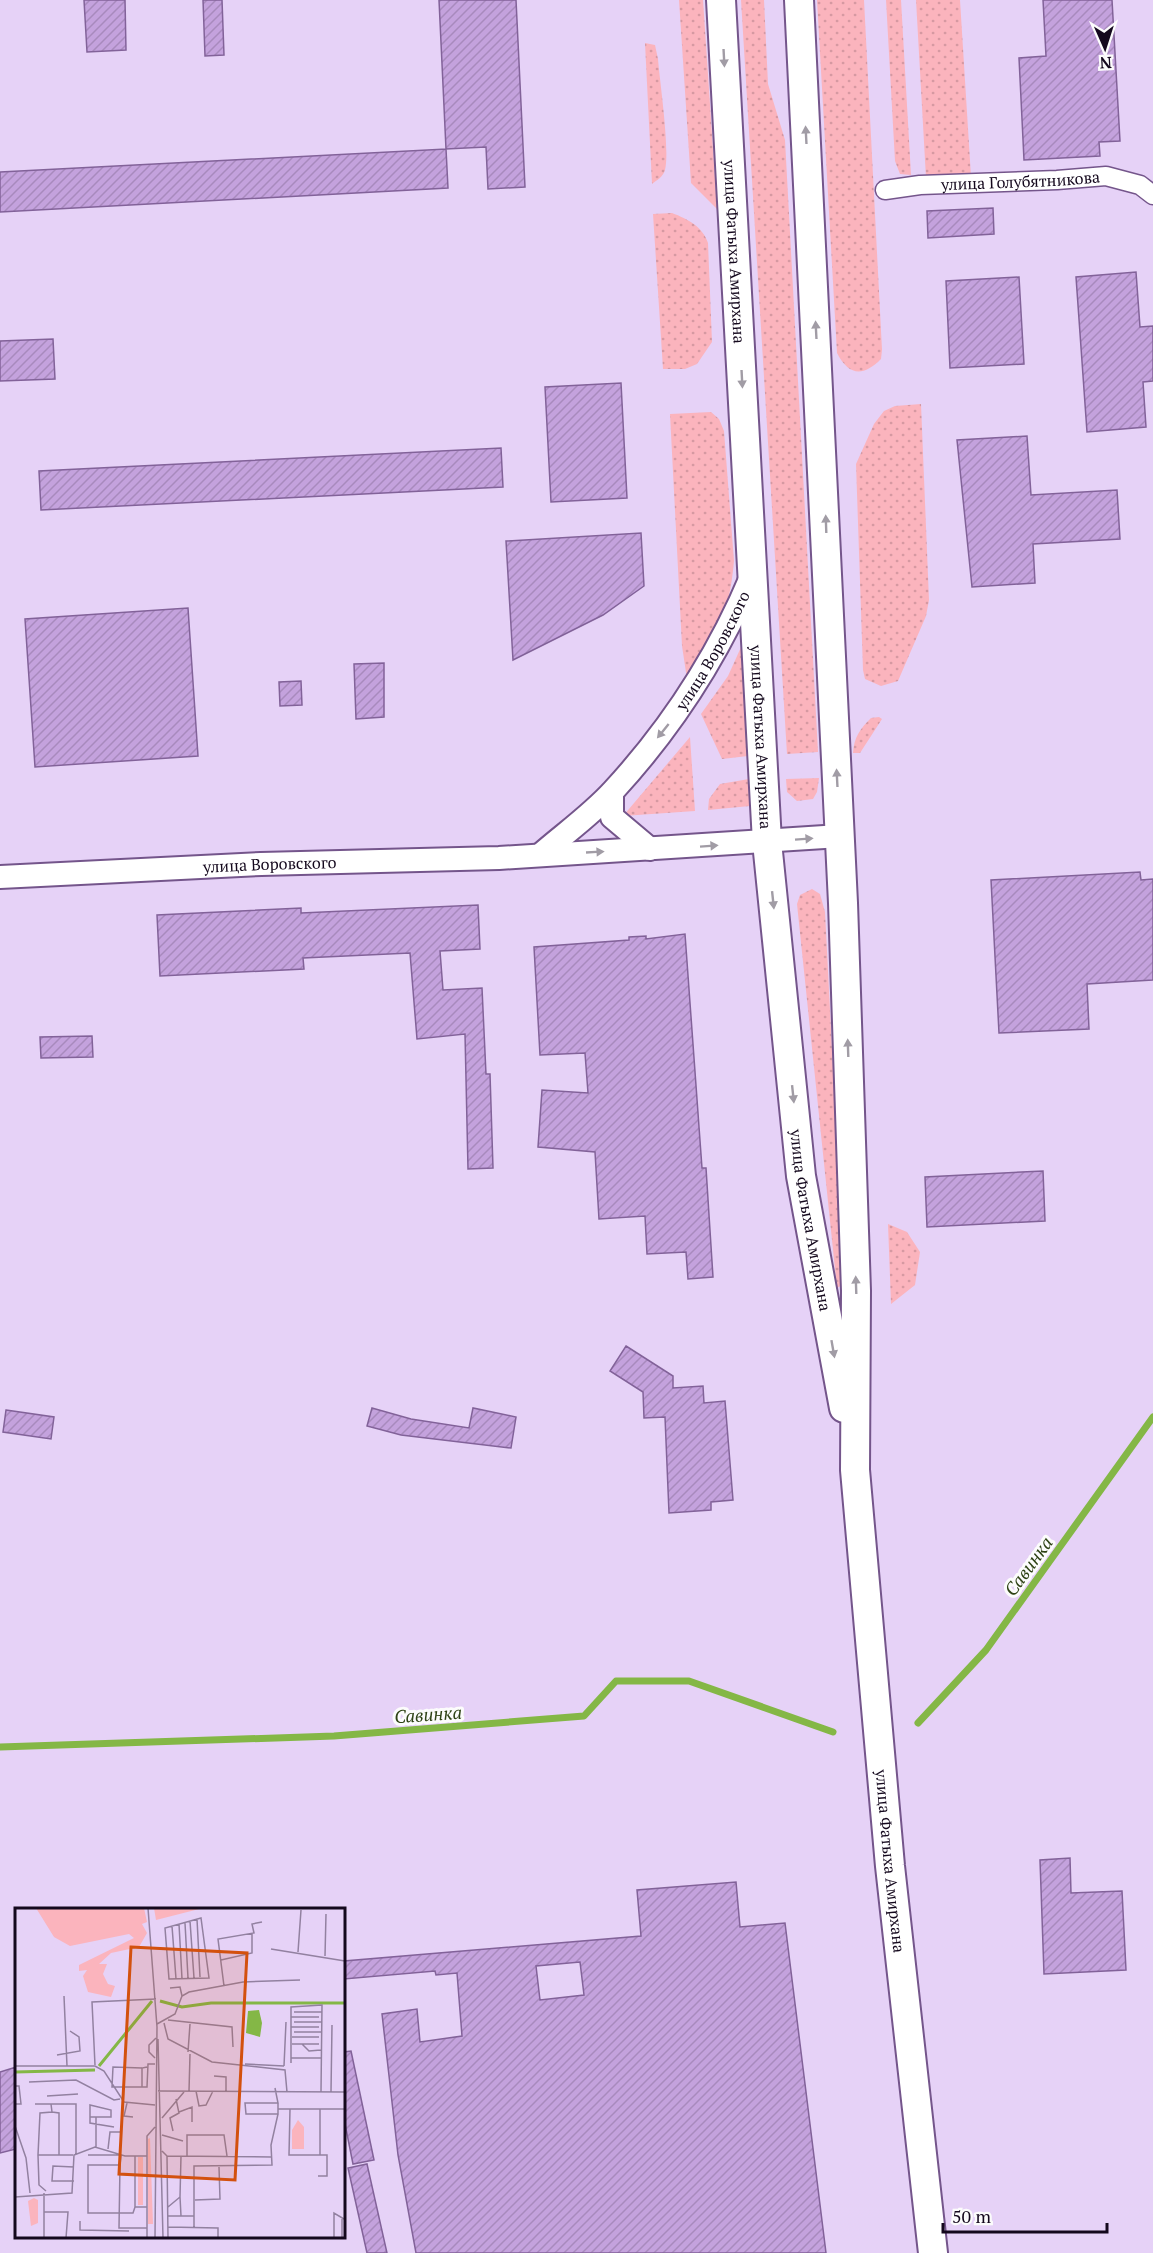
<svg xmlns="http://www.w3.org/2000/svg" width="1153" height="2253" viewBox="0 0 1153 2253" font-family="'PT Serif',serif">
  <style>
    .grass { fill: url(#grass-dots) }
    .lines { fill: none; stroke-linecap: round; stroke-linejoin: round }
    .stream { stroke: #84b746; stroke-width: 7 }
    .building { fill: url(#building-hatch); stroke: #826299; stroke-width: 1.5; fill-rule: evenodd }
    .minor-casing { stroke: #74558b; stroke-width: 21 }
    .tertiary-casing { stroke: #74558b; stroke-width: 26 }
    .primary-casing { stroke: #74558b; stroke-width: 32 }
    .minor { stroke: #fff; stroke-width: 18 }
    .tertiary { stroke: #fff; stroke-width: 22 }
    .primary { stroke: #fff; stroke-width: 28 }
    .oneway { fill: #a19ca5 }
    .labels { text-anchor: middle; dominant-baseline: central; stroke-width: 6; stroke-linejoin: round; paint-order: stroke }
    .street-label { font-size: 16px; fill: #14081d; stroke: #fcfcfc }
    .water-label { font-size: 18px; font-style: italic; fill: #2e4215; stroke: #fcfcfc }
    .inset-river { fill: none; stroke: #84b746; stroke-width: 3 }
    .inset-road { fill: none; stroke: #9281a0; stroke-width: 1.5 }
    .view { fill: #d3510e; fill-opacity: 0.15; stroke: #d3510e; stroke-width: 3 }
    .inset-edge { fill: none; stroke: #14081d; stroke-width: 3 }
  </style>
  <defs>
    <pattern id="grass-dots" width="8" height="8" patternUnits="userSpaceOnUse" patternTransform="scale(1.5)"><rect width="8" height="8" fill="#fbb4bd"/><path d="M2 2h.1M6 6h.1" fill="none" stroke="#d699a2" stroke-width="1.8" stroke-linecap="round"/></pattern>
    <pattern id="building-hatch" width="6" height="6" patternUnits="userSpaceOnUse" patternTransform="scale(1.5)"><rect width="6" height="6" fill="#c4a2dd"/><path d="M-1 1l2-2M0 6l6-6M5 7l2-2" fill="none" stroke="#a88abd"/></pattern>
  </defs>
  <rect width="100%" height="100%" fill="#e6d2f7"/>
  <path class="grass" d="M679,0h24l14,209 -26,-26z
    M741,0h23l4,84 17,56 33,612 -31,2z
    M817,0h47l18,350 -1,9c-18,18 -32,17 -44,-6z
    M886,0h15l10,175 -11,-1 -5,-13z
    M916,0h44l11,177 -45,1z
    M645,43l10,2 3,14c2,25 12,90 7,111 -2,7 -8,10 -13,14z
    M672,213c16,6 31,14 36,30l4,99 -15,22 -12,5h-22l-10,-155z
    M921,404l8,196 -3,16 -28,65 -17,5 -16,-7 -2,-9 -7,-206 18,-40 10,-13 11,-5z
    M711,412l8,7 5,12 10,130c-5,56 -17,72 -47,118l-5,-33 -12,-232z
    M742,645l6,111 -26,3 -21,-45 27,-38z
    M879,717l3,2 -22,34h-7c1,-16 7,-24 18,-35z
    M690,737l5,74 -72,5z
    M819,778l-2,14 -4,7 -16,2 -10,-9 -1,-13z
    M749,779l1,27 -42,4 1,-11 11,-15z
    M812,889l8,5 5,18 19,372 -7,4 -40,-384 3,-9z
    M888,1224l19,8 13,20 -5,33 -24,19z"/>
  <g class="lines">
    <path class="stream" d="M918,1723l68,-73 167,-233
      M0,1747l334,-11 250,-20 32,-35h73l144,51"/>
  </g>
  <path class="building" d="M84,0h41l1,50 -39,2z
    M203,0h19l2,55 -19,1z
    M439,0h77l9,187 -37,2 -2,-42 -40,2z
    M1043,0h69l8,141 -21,1 1,14 -76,4 -5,-102 27,-2z
    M446,149l2,39 -448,24v-40z
    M993,208l1,26 -66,4 -1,-27z
    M1136,272l4,55 13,-1v55l-10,1 3,45 -59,5 -11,-155z
    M1019,277l5,87 -74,4 -4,-87z
    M53,339l2,40 -55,2v-40z
    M621,383l6,115 -76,4 -6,-115z
    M1027,436l4,59 86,-5 3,49 -87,5 2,39 -63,4 -15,-147z
    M501,448l2,39 -462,23 -2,-39z
    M641,533l3,53 -41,29 -90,45 -7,-119z
    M188,608l10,148 -163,11 -10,-148z
    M384,663v54l-28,2 -2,-55z
    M301,681l1,24 -22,1 -1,-24z
    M1140,872l1,8 12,-1v101l-66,4 2,45 -90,4 -8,-153z
    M478,905l2,44 -40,2 3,39 39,-2 4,86h4l3,94 -25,1 -3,-135 -48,5 -7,-86 -107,5 1,11 -144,7 -3,-61 144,-7v5z
    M685,934l17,234h4l7,109 -25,2 -2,-27 -39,2 -2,-38 -46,3 -4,-67 -57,-5 4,-57 46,3 -3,-40 -45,2 -6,-108 95,-7v-3l17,-1v3z
    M92,1036l1,21 -52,1 -1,-21z
    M1043,1171l2,50 -118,6 -2,-50z
    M626,1346l47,30v12l30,-2 1,17 21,-2 8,99 -22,2v8l-42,3 -4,-96 -21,1 -1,-26 -33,-21z
    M372,1408l39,11 58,9 4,-20 43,9 -5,31 -110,-13 -34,-9z
    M6,1410l48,7 -3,22 -48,-7z
    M1070,1858l1,35 51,-2 4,79 -82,4 -4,-114z
    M736,1882l4,45 45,-4 41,330h-410l-18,-98 -16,-141 35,-5 3,33 42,-6 -5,-63 -21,2 -1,-4 -91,8v-18l297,-25 -4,-46zM580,1962l4,33 -44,5 -4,-34z
    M351,2051l23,109 -21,4 -9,-45v-67z
    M16,2067v82l-16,4v-81z
    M367,2164l20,89h-20l-19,-85z"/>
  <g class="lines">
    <g class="minor-casing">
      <g id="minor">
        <path id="s1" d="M885,190l35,-5 137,-5 49,-4 34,9 13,10"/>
      </g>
    </g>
    <g class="tertiary-casing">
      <g id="tertiary">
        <path d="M612,793v24l38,32"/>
        <path id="s2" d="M540,855c24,-21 51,-40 73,-64 59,-64 105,-135 139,-216"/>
        <path id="s3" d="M0,877l261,-13 238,-6 341,-22"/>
      </g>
    </g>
    <g class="primary-casing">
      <g id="primary">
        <path id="s4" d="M721,0l46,842 34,334 43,232"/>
        <path id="s5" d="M799,0l44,903 13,388 -1,179 35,396 43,387"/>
      </g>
    </g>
    <use href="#minor" class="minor"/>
    <use href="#tertiary" class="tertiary"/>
    <use href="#primary" class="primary"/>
  </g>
  <defs><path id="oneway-solid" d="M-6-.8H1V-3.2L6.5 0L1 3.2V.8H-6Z" transform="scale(1.5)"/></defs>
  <g class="oneway">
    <use href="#oneway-solid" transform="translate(724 58) rotate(87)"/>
    <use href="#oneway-solid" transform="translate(806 135) rotate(-93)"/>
    <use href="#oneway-solid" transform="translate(816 330) rotate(-93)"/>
    <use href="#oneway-solid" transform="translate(742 379) rotate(87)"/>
    <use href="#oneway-solid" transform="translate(826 524) rotate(-92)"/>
    <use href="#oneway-solid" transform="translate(663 731) rotate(129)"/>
    <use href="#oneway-solid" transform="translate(837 778) rotate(-93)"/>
    <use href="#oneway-solid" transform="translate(804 839) rotate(-4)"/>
    <use href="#oneway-solid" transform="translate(709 846) rotate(-4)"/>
    <use href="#oneway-solid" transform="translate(595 852) rotate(-3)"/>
    <use href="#oneway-solid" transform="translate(773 900) rotate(84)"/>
    <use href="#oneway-solid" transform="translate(848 1048) rotate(-92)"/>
    <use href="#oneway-solid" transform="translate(793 1094) rotate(84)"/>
    <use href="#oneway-solid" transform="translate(856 1285) rotate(-92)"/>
    <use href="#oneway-solid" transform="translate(833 1349) rotate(80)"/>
  </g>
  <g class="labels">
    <g class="street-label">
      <text stroke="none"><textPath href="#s1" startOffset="136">улица Голубятникова</textPath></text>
      <text stroke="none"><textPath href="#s4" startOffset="252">улица Фатыха Амирхана</textPath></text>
      <text stroke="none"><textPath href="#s2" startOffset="270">улица Воровского</textPath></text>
      <text stroke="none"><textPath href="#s4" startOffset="738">улица Фатыха Амирхана</textPath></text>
      <text stroke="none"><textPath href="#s3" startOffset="270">улица Воровского</textPath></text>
      <text stroke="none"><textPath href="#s4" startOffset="1224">улица Фатыха Амирхана</textPath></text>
      <text stroke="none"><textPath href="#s5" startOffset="1864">улица Фатыха Амирхана</textPath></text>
    </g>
    <g class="water-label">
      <text transform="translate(1028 1566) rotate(-54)">Савинка</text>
      <text transform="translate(428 1714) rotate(-4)">Савинка</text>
    </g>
  </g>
  <g transform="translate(15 1908)">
    <rect width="330" height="330" fill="#e6d2f7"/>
    <path d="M135,230l3,86h-5v-85zM123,249h5v48h-5z" fill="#fbb4bd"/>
    <path d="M21,0h108l3,14 -5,2 5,9 -8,14 -28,6 -12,11h8l-4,10 5,10 7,2 -4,11 -23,-5 -5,-16 4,-6 -8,1v-6l55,-27 -5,-4 -59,12 -16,-9zM139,0h49l-47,12z" fill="#fbb4bd"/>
    <path d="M283,212l6,7v22h-12v-19z" fill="#fbb4bd"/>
    <path d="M19,290l4,2v23l-7,3 -3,-25z" fill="#fbb4bd"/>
    <path d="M244,102l3,13 -2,14 -14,-4 2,-22z" fill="#84b746"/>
    <path class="inset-river" d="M145,93l22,6 29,-4h134M84,158l53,-65M0,164l80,-2"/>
    <path class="inset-road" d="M133,0l9,119 -2,211M186,10l8,60 -40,1 -4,-51zM182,11l3,58M175,13l4,57M170,15l3,55M164,16l3,55M157,18l4,53M256,41l74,12M283,44l3,-42M310,48l1,-42M206,52l31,-7v-20M209,78l-6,-47 36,-6 -2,-9 10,-2M155,80l10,-1 2,9M49,88l3,70M279,104h28M276,109h28M153,112l64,7 1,20M279,114h28M149,115l4,16 44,23 73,8 2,22M142,116l18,-10 7,-18 7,-4 54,-10 57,-2M276,119h28M279,124h28M277,129h27M143,131l5,199M277,136h27M287,136l7,7 12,-1M173,144l2,-28M42,147l23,-4 -1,-14 -9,-6M140,150l-6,-6v-7l7,-7M276,150h30M276,155v-56l31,-2 -1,87M230,156l39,2M80,157l-3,-63 64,-3M0,158h80l9,5 20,31 31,3M269,158l2,-44M127,160l-29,-1 -1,20h35l1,-23h7M199,168l12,1v14M14,174l47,-2 38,20 6,-1M0,178h4l2,18h-6M127,179v-19l5,-1M260,180l3,15h-33l1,11h32v-11M143,183l187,1M174,183l1,-37M181,183l3,15 7,-1 7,-14M316,184l1,-67M32,188l31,-2M112,195l-3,13 9,1M20,196h41v50M36,196l1,8 -12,1 -2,42h35M263,201h67M275,201l-1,46h31v-46M37,204l7,1v42M164,204l13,-5v15M75,209h21v-7l-21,-5v18l24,4M81,209v30M147,210l22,-26M0,218l11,32 4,35M158,223l-3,-13 9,-5 -3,-14M147,227l21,6M93,241l2,-17h10M147,243l5,5 1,82M23,247l1,30 7,6M73,247h33l-1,10h-32v48h45l2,-6M120,248v51h12M152,248l104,1M172,249v-22h37l3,21M105,257l-1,63h28M303,268h9v-21h-7M59,273h-22l1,-15 21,1M0,289l57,-4 2,-38 21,-8 30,9h22M165,289l1,19M180,292l25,-1 -1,-32M153,299l12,-10 1,-41M29,304h24l-2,26M153,308h26M65,313v9l49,1M153,319l50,1v10M179,319v-61l78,-1 -1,-20 7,-31M29,330v-45M132,330v-102l8,-9M319,330v-25l10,6M327,330v-19"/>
    <path class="view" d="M116,39l116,6 -12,227 -116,-6z"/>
    <rect width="330" height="330" class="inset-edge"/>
  </g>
  <g transform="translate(1105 48) rotate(177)" stroke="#fcfcfc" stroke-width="4.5" paint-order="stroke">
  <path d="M0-4.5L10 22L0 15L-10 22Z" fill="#14081d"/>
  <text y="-9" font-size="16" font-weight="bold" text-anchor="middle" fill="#14081d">N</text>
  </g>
  <path d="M943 2223v9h164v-9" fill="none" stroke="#14081d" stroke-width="3"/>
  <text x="952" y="2223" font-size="18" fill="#14081d" stroke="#fcfcfc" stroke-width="4.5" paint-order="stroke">50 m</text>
</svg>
